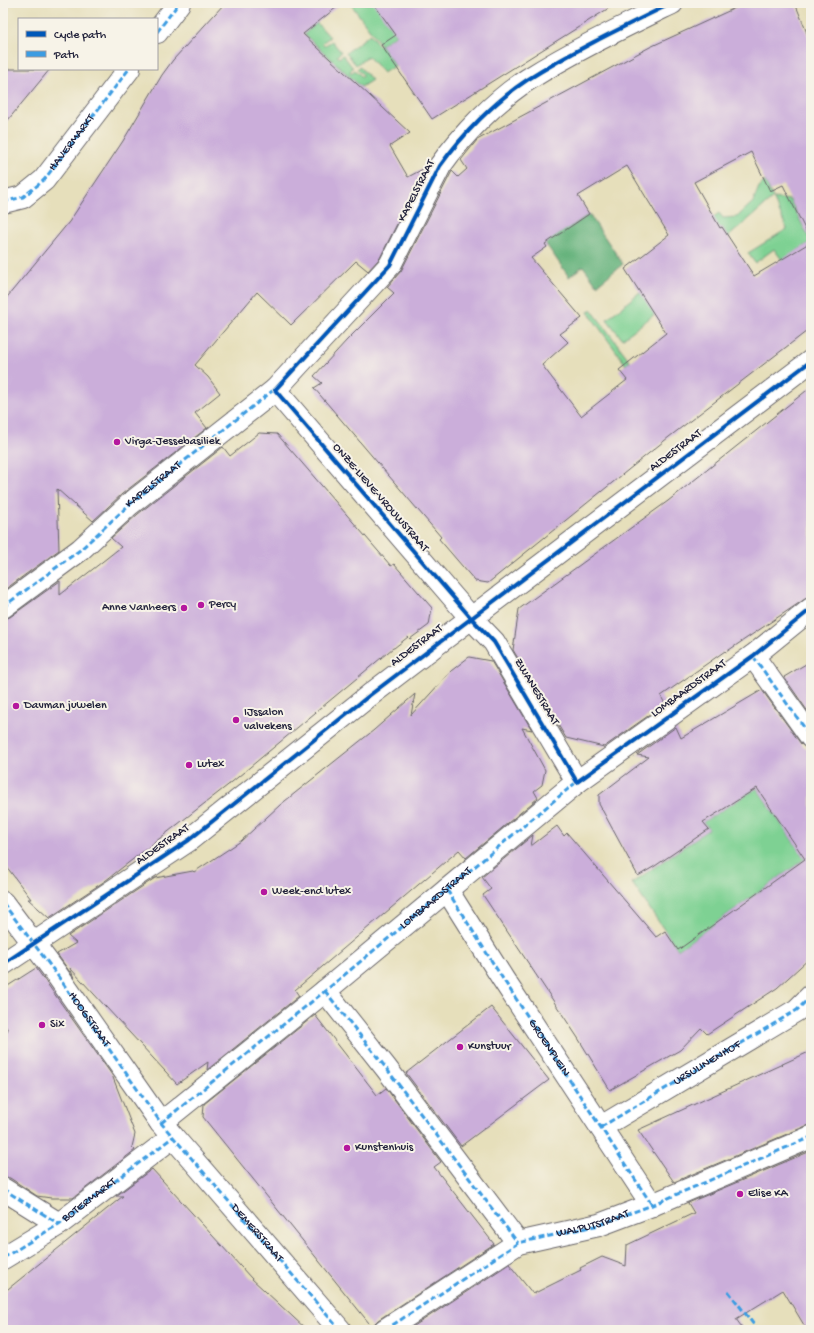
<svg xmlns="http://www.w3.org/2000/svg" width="814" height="1333" viewBox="0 0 814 1333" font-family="'Gochi Hand',sans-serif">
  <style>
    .green { fill: #7ed193; stroke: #507a67 }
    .forest { fill: #66b37d; stroke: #446a5c }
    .building { fill: #cbaeda; fill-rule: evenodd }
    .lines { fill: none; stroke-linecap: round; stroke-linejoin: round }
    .pedestrian-casing { stroke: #676468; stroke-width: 24 }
    .minor-casing { stroke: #676468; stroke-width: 24 }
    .pedestrian { stroke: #fff; stroke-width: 22 }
    .minor { stroke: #fff; stroke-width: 22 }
    .quiet { stroke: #3c9ce2; stroke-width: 3; stroke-dasharray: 6 3; stroke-linecap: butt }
    .cycleway-casing { stroke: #f7f3e8; stroke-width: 6 }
    .cycleway { stroke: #0057b8; stroke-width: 4 }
    .poi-dot { fill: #b5179e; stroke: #f7f3e8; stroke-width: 1.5 }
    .labels { text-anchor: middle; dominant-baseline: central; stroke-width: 4; stroke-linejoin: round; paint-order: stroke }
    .street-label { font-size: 12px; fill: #22223b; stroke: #f7f3e8 }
    .poi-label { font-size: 12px; fill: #22223b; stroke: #f7f3e8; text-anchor: start }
  </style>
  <rect width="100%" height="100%" fill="#f7f3e8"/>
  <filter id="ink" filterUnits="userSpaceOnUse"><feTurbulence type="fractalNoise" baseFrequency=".025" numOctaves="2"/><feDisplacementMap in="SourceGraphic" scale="8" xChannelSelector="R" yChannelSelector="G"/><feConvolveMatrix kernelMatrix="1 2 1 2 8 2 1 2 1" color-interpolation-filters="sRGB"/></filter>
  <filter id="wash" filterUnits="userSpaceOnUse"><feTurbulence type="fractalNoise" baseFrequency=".012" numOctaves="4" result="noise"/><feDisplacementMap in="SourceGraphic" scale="16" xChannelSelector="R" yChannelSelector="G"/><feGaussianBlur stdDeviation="0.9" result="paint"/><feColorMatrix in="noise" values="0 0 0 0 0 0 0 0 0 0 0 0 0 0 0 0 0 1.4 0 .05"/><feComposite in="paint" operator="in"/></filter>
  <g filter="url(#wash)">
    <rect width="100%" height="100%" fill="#e6dfbb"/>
    <path class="green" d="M350,3h24l22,32 -15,10 14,21 -12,7 -15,-17 -12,9 -10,-12 24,-19 9,12 2,-1z
      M317,23l13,14 -8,6 2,3 8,-5 9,11 -4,4 2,2 4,-3 10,13 -3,3 1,2 4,-3 7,7 1,-2 -6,-6 3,-2 12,13 -11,7 -57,-53z
      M765,181l8,17 17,2 21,42 -29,18 -8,-11 -19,14 -7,-10 39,-24 -14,-31 -45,39 -6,-10 -17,10 3,-16 11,-8 4,5 14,-1 16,-15 6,-15z
      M640,292l15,22 -33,25 -15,-20z
      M591,309l39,52 -4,4 -38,-53z
      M757,788l48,71 -127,91 -46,-67 77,-54 -6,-7z"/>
    <path class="forest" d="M525,214l47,12 17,-12 34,50 -26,21 -14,-19 -14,11z"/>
    <g id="blocks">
      <path class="building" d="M225,3h117l-39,31 107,99 -20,13 18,31 17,-9 -45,90 -12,13 -12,-10 -65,64 -34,-33 -62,73 13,12 12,16 -25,20 12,15 -85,66 -29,27 -36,-32 2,61 -56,41v-289l66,-80 54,-81 39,-66 11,-15z
        M373,3h244l-185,116 -51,-74 15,-10z
        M746,3h49l16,40v198l-28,-56 -13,6 -19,-39 -57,30 26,46 2,-1 32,49 57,-34v86l-142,109 -181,146 -13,-2 -36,-42 2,-2 -127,-149 8,-5 -8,-7 33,-36 47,-47 -7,-6 14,-16 50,-98 1,-2 6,6 9,-8 -6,-9 16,-20 173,-93zM627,166l42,69 -44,34 41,64 -47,37 8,10 -46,36 -39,-51 26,-23 -8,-8 22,-16 -51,-60 16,-11 -2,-3 44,-30 -11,-18z
        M3,69h47l-47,57z
        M811,387v208l-85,57 -1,-1 -64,45 4,8 -61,43 -38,-9 -53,-88 6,-41 149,-108z
        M259,433l18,1 114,132 3,-2 38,44 -3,17 -19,14 -2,-2 -14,11h-1l-161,134 -127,99 -56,37 -21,-19h3l-28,-37v-243l7,-2 50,-36v14l61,-48 -10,-9 27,-24 85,-67 7,9z
        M469,657l22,4 41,69 -10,-2 23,42 -3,15 -8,6 4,7 -72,60 -7,-8 -164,140 4,6 -92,74 1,-8 -31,22 -107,-116 4,10 -17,-24 19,-11 -8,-7 87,-58 38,-7 1,1 47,-31 39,-36 94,-75 41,-36 -4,21 40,-44z
        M811,661v55l-27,-39z
        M762,690l39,54 5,4 5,1v208l-34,31 -70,46 -6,-6 -21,22 -70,40 -32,-52 -95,-143 8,-6 -9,-12 51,-42 -2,11 26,-20 7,10 3,-3 89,104 9,-6 13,19 127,-91 -48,-71 -54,34 6,7 -54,37 -17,10 -39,-72v-9l50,-38 -12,-2 39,-28 5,11z
        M36,968l76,107 23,59 -3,13 3,3 -62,48h-22l-14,-2 -27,-18 -7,-1v-142l5,-5 -5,-8v-33z
        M491,1007l58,73 -88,66 -55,-73z
        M315,1015l62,80 9,-7 55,74 -7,5 60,77 -116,76 -4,4 -1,4 -170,-211 1,-13z
        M811,1051v74l-5,1 -132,56 -36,-52z
        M811,1151v179h-4l-24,-40 -47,29 8,11h-336l101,-66 24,30 48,-24 -1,-2 22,-11 24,9 1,-21 67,-32 -6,-10z
        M152,1169l99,109 56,52h-304v-37l120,-97h-7z"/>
    </g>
  </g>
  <g filter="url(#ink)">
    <use href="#blocks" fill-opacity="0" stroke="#676468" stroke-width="1"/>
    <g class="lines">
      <g class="pedestrian-casing">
        <g id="pedestrian">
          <path d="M3,607l77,-57 50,-46 145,-114"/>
          <path id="s1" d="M3,903l52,69 106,151 179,207"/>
          <path d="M3,964l186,-124 181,-145 59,-45"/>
          <path d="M161,1123l164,-132 252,-209"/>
          <path d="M3,1189l56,35"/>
          <path d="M3,1258l56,-34 114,-87"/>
        </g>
      </g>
      <g class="minor-casing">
        <g id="minor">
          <path d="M672,3c-49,24 -99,48 -145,77 -32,21 -65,55 -87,86l-50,99 -115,125 196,228 23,24 83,140 176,-126 58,-47"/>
          <path d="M157,32l22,-29"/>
          <path id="s2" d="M3,202l20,-5 21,-17 85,-111"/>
          <path d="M429,650l382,-289"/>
          <path d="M753,656l58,81"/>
          <path d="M447,890l56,89 149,226"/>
          <path d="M325,991l61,77 132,175"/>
          <path d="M601,1127l196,-117 14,-14"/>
          <path id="s3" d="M385,1330l133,-87 81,-18 53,-20 159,-68"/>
        </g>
      </g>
      <use href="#pedestrian" class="pedestrian"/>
      <use href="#minor" class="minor"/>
      <g class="quiet">
        <path d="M157,32l22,-29"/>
        <path d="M3,202l20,-5 21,-17 85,-111"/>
        <path id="s4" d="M3,607l77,-57 50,-46 146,-116"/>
        <path d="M753,656l58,81"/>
        <path id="s5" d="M447,890l56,89 149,226"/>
        <path d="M3,903l52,69 106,151 179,207"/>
        <path d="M325,991l61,77 132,175"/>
        <path id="s6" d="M161,1123l164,-132 254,-211"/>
        <path id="s7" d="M601,1127l196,-117 14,-14"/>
        <path d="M3,1189l56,35"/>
        <path id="s8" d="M3,1258l56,-34 114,-87"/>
        <path d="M728,1291l30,39"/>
        <path d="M385,1330l133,-87 81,-18 53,-20 159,-68"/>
      </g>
      <g class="cycleway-casing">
        <path id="cycleway" d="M672,3c-49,24 -99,48 -145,77 -32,21 -65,55 -87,86l-50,99 -115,125 196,228 23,24 83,140 176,-126 58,-47
          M3,964l186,-124 181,-145 441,-334"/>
      </g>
      <use href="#cycleway" class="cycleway"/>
    </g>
  </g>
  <g class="poi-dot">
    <circle cx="117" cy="442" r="4"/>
    <circle cx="201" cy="605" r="4"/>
    <circle cx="184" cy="608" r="4"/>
    <circle cx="16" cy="706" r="4"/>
    <circle cx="236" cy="720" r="4"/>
    <circle cx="189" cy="765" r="4"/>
    <circle cx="264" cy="892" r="4"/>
    <circle cx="42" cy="1025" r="4"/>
    <circle cx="460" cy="1047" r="4"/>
    <circle cx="347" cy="1148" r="4"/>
    <circle cx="740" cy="1194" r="4"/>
  </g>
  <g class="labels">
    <g class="street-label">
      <text stroke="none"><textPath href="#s2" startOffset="94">HAVERMARKT</textPath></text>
      <text transform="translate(417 191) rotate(-63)">KAPELSTRAAT</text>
      <text transform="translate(676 451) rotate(-37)">ALDESTRAAT</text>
      <text stroke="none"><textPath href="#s4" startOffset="194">KAPELSTRAAT</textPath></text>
      <text transform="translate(380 498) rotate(49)">ONZE-LIEVE-VROUWSTRAAT</text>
      <text transform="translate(417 646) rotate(-37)">ALDESTRAAT</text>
      <text transform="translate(689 689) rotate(-36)">LOMBAARDSTRAAT</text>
      <text transform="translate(536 692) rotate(59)">ZWANESTRAAT</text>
      <text transform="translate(163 845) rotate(-35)">ALDESTRAAT</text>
      <text stroke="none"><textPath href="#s6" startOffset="355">LOMBAARDSTRAAT</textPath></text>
      <text stroke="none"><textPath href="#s1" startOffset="145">HOOGSTRAAT</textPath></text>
      <text stroke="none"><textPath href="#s5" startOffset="188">GROENPLEIN</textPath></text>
      <text stroke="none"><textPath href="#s7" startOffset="124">URSULINENHOF</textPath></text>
      <text stroke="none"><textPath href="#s8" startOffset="104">BOTERMARKT</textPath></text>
      <text stroke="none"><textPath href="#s3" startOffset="236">WALPUTSTRAAT</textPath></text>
      <text stroke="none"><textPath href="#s1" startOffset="417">DEMERSTRAAT</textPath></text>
    </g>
    <g class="poi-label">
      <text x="125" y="442">Virga-Jessebasiliek</text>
      <text x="209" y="605">Percy</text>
      <text x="176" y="608" text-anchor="end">Anne Vanheers</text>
      <text x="24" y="706">Davman juwelen</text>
      <text x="244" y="713">IJssalon<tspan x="244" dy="14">valvekens</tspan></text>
      <text x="197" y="765">Lutex</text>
      <text x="272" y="892">Week-end lutex</text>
      <text x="50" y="1025">Six</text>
      <text x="468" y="1047">Kunstuur</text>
      <text x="355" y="1148">Kunstenhuis</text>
      <text x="748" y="1194">Elise KA</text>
    </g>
  </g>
  <rect width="814" height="1333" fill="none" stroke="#f7f3e8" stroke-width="16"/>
  <rect x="18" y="18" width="140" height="52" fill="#f7f3e8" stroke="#a29fa3"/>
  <rect x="26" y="31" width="20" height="6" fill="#0057b8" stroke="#a29fa3"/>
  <text x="54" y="38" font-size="12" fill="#22223b">Cycle path</text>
  <rect x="26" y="51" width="20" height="6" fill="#3c9ce2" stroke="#a29fa3"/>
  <text x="54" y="58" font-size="12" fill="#22223b">Path</text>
</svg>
